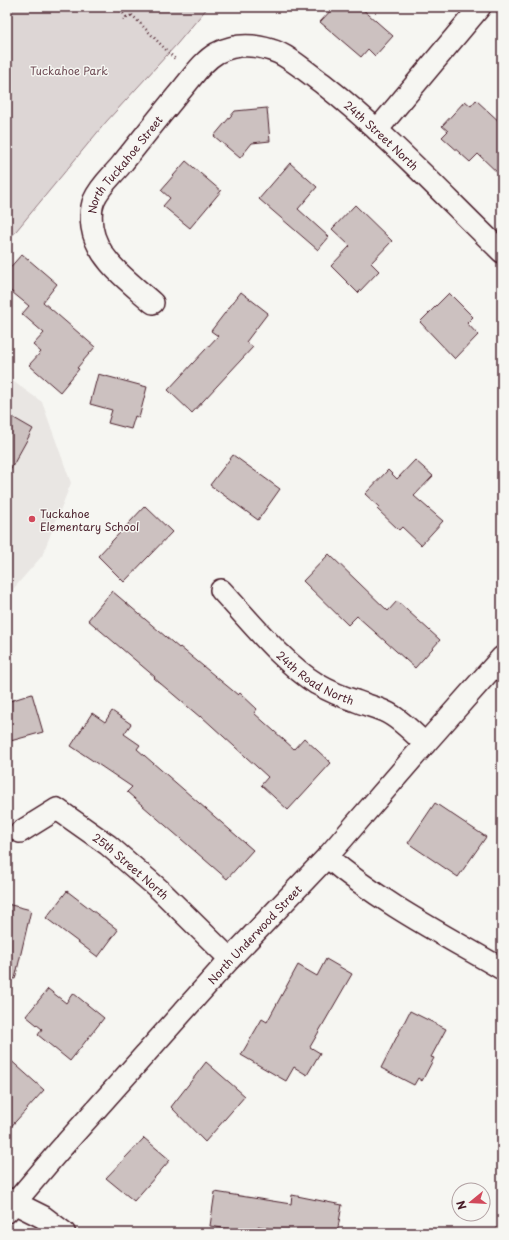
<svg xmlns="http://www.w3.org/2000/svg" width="509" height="1240" viewBox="0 0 509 1240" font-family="'Playpen Sans',sans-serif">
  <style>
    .built { fill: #e9e6e3 }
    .green { fill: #ddd6d5; stroke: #947a80 }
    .building { fill: #ccc1c0; stroke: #4a1f2b }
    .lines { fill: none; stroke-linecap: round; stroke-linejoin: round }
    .street-casing { stroke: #4a1f2b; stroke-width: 24 }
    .secondary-casing { stroke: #4a1f2b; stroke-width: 25 }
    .path { stroke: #4a1f2b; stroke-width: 2.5; stroke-dasharray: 1 3; stroke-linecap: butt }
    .street { stroke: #f6f6f2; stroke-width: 21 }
    .secondary { stroke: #f6f6f2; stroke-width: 22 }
    .poi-dot { fill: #d1495b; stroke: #f6f6f2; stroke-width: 1.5 }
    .labels { text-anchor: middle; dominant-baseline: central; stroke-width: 3; stroke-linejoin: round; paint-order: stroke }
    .park-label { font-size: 11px; fill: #6f4d56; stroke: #f6f6f2 }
    .street-label { font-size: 11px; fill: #4a1f2b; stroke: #f6f6f2 }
    .poi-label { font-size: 11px; fill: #4a1f2b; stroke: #f6f6f2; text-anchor: start }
  </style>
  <rect width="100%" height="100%" fill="#f6f6f2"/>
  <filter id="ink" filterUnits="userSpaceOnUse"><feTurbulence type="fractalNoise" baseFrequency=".025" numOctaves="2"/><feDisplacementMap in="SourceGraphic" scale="8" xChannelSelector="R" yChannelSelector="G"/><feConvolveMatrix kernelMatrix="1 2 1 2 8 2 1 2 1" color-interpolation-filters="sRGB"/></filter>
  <g filter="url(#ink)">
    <path class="built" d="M7,377l35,25 29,81 -29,73 -35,40z"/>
    <path class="green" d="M7,7h201l-31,37 -71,78 -99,120z"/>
    <path class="building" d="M334,7h26l33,29 -18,20 -7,-7 -7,8 -41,-35z
      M476,100l26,24v53l-24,-23 -8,8 -28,-25 6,-6 -6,-5 23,-25 6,5z
      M267,108l3,33 -18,2 -12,15 -26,-22 21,-25z
      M186,161l35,30 -31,37 -27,-22 7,-8 -9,-8z
      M290,163l27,24 -19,22 31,28 -11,13 -59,-51z
      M355,205l37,36 -21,22 8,8 -21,22 -27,-27 19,-20 -18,-17z
      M22,254l35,30 -14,18 52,45 -18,21 2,1 -19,23 -31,-27 12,-13 -8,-7 11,-12 -22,-19 7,-8 -22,-18v-17z
      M241,292l27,21 -22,29 7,5 -61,66 -24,-23 50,-54 -7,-5z
      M449,293l24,24 -6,6 11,12 -23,24 -35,-37z
      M98,374l49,13 -8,31 -4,-2 -4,13 -23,-6 4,-13 -22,-6z
      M7,414l26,15 -26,47z
      M233,455l47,34 -22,31 -48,-35z
      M415,460l18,16 -19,20 29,25 -22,24 -19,-18 -3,3 -22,-21 2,-2 -14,-13 23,-24 9,9z
      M145,506l27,26 -48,50 -26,-26z
      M329,554l59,57 9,-10 43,39 -25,28 -58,-52 -9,9 -45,-44z
      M112,591l67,57 1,-1 58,48 2,-2 17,16 -3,4 40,36 10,-11 27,25 -43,47 -27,-25 7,-8 -67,-61 -1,1 -46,-39 1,-1 -67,-57z
      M32,694l11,38 -36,10v-40z
      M112,711l19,13 -7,10 16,11 -3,4 116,101 -26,29 -100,-87 5,-5 -61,-41 21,-33 13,9z
      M435,803l51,34 -28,40 -50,-34z
      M67,891l51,39 -20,27 -52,-39z
      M7,904l24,6 -16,69 -8,-1z
      M326,959l26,15 -42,73 10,6 -13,22 -13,-8 -8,14 -45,-26 21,-36 5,3 31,-57 19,11z
      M48,989l18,14 7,-10 31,25 -34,43 -32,-26 4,-6 -16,-13z
      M410,1011l36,18 -15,28 3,1 -12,23 -4,-3 -4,7 -33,-17z
      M7,1057l37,33 -37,41z
      M206,1062l39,34 -40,46 -34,-35z
      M144,1138l26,22 -36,41 -28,-23z
      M215,1192l76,12 1,-9 50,10 -5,28h-45l-34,-7 -1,7h-4l-43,-7z"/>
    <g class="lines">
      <g class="street-casing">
        <g id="street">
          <path d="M377,130l103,-123"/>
          <path id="s1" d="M153,303c-23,-21 -56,-43 -61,-76 -1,-8 -1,-20 2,-27 6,-14 18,-24 27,-35 21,-26 41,-52 63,-78 10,-12 19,-26 33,-34 17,-9 36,-9 54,-3 16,4 37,23 51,33 65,51 121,112 180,169"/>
          <path id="s2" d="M221,590c28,30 61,72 96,94 12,7 26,13 39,17 12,5 26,7 37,15 12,8 22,18 32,28"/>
          <path id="s3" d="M20,832l37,-23 51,36 52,45 70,69"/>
          <path d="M327,857c53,45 115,77 175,112"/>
          <path id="s4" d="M7,1212l51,-60 172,-193 97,-102 98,-113 77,-87"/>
        </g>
      </g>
      <g class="secondary-casing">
        <path id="secondary" d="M7,1199l36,18 21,16"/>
      </g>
      <path class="path" d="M118,7l9,11
        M130,7l2,8 44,45
        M123,20l9,-5"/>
      <use href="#street" class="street"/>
      <use href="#secondary" class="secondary"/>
    </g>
  </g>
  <circle class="poi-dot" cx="32" cy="519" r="4"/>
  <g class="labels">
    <g class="park-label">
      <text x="69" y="70">Tuckahoe Park</text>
    </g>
    <g class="street-label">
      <text stroke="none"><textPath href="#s1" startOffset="515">24th Street North</textPath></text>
      <text stroke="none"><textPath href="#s1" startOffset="173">North Tuckahoe Street</textPath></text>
      <text stroke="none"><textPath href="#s2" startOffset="130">24th Road North</textPath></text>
      <text stroke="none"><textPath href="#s3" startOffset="137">25th Street North</textPath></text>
      <text stroke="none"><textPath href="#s4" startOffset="372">North Underwood Street</textPath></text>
    </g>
    <g class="poi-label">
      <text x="40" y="513">Tuckahoe<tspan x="40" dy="13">Elementary School</tspan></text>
    </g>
  </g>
  <rect width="509" height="1240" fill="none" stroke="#f6f6f2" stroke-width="24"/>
  <rect x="12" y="12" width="485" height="1216" fill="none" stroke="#4a1f2b" stroke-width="1.5" filter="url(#ink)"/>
  <g transform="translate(471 1202) rotate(252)"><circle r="19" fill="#f6f6f2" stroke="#b1a0a2"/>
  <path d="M0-3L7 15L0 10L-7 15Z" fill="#d1495b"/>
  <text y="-6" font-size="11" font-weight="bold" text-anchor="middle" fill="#4a1f2b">N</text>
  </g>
</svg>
